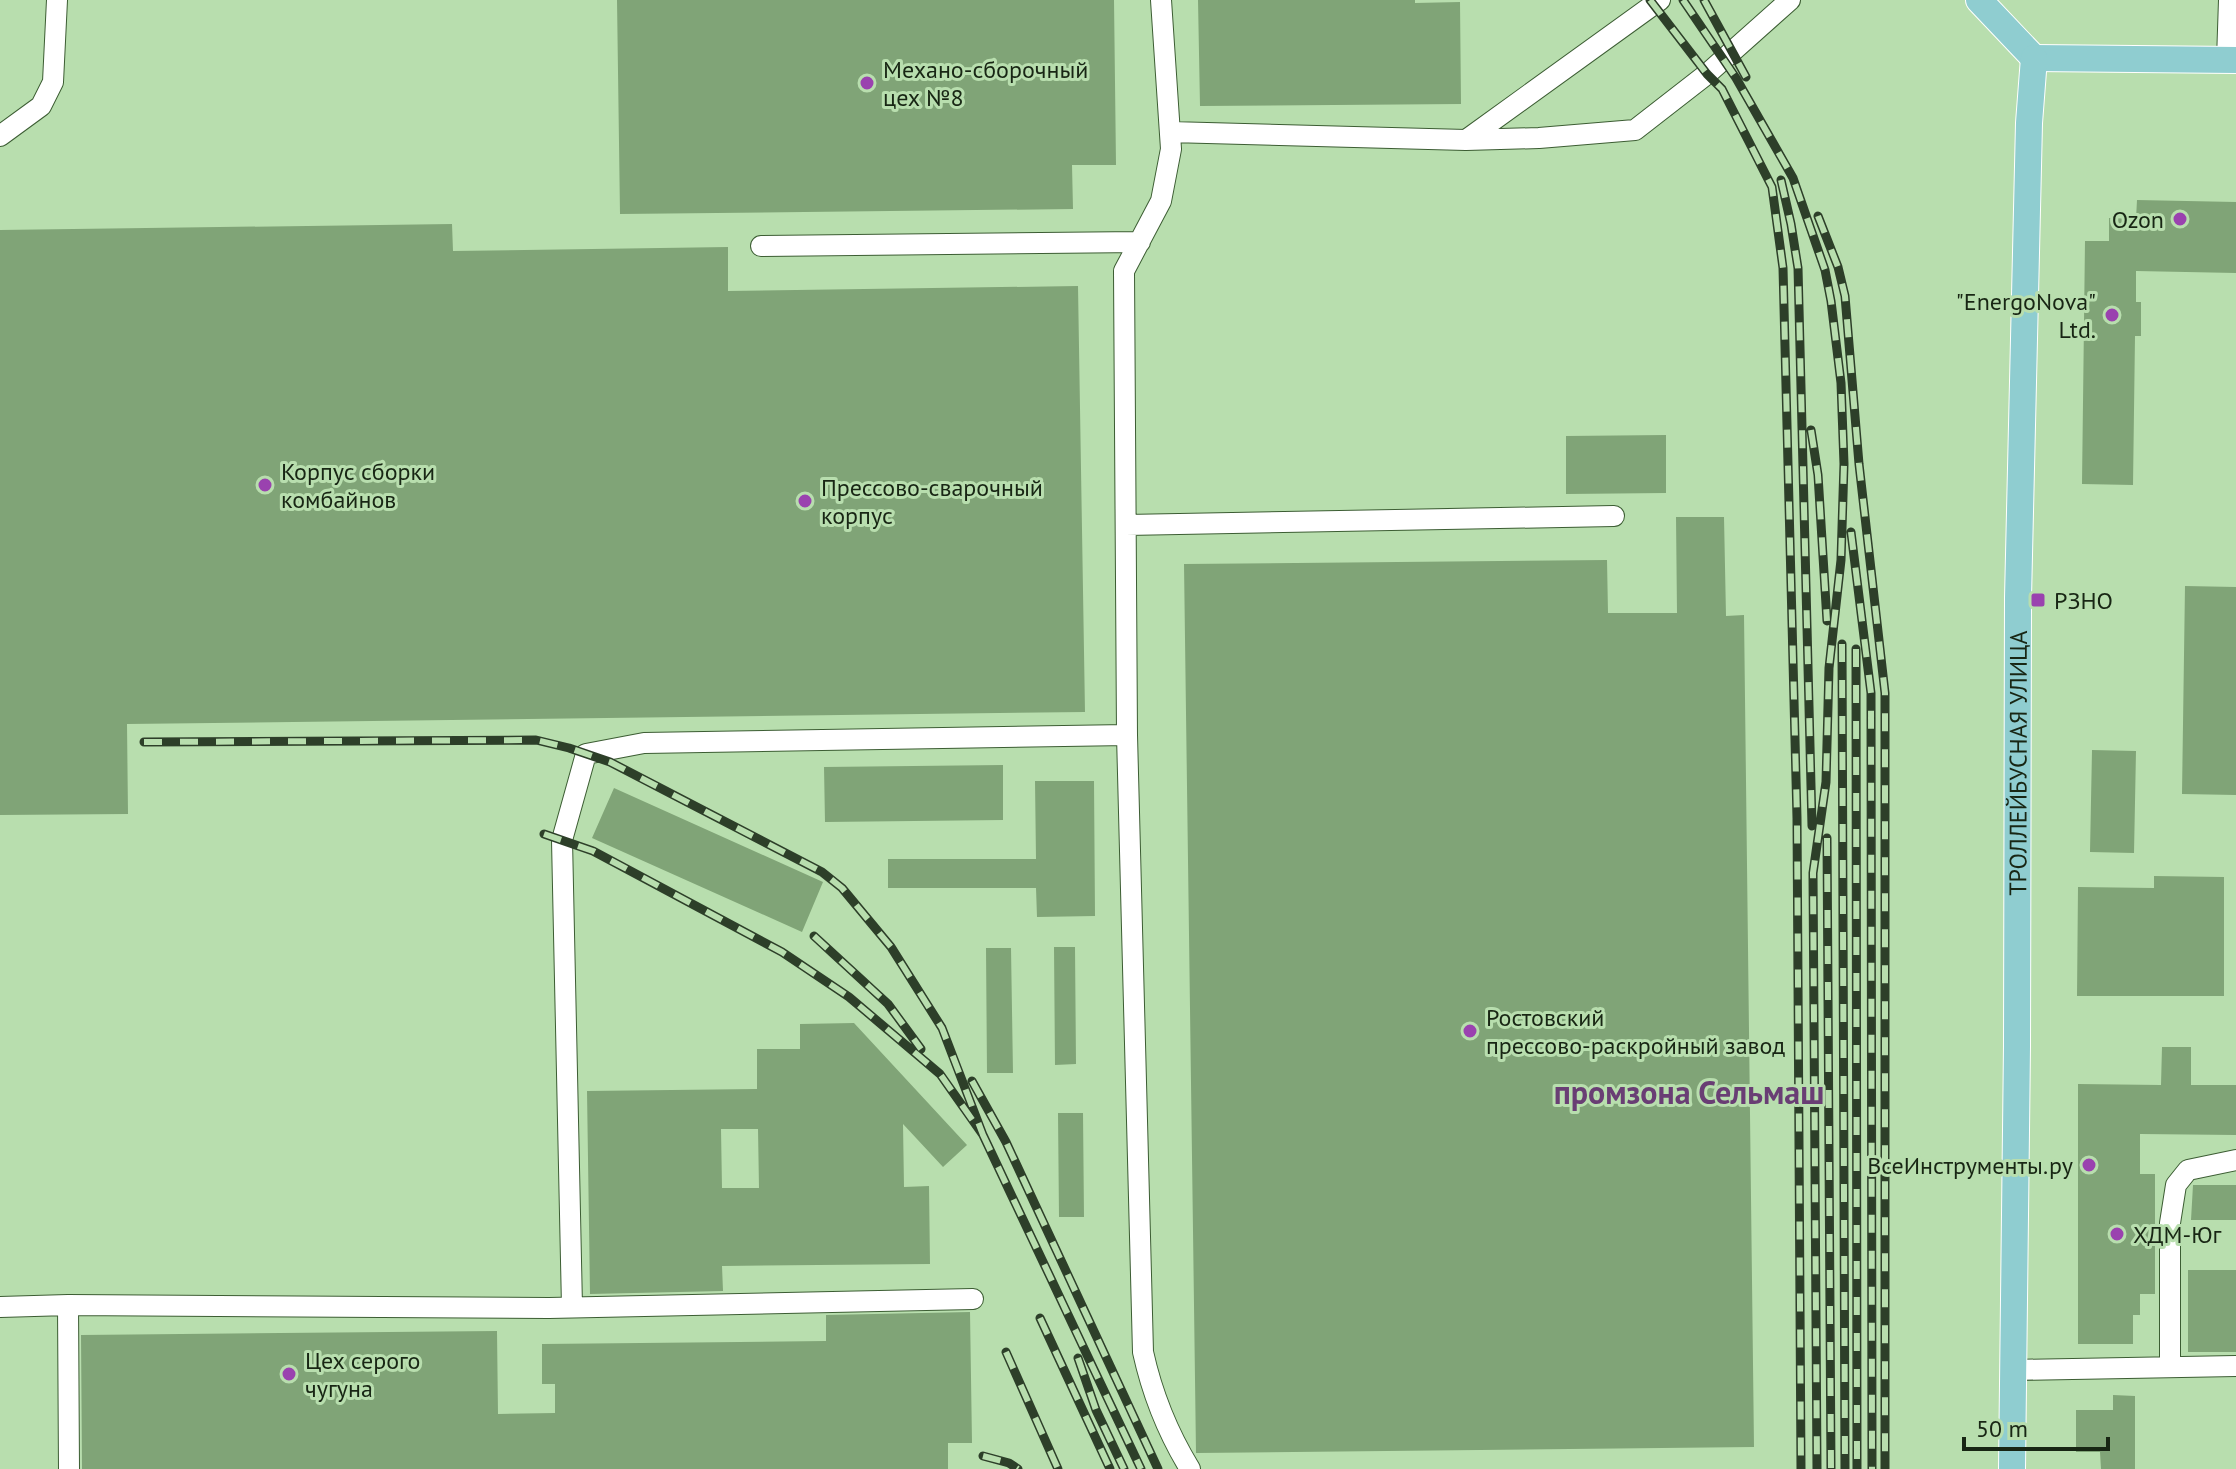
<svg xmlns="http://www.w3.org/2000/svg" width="2236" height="1469" viewBox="0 0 2236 1469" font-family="'PT Sans',sans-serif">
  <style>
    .building { fill: #80a477; fill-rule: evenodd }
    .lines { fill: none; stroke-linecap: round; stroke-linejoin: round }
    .minor-casing { stroke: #3c5d33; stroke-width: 22 }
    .major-casing { stroke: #fff; stroke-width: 28 }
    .minor { stroke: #fff; stroke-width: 20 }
    .major { stroke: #8fcdd0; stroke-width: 26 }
    .rail-casing { stroke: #2d3f29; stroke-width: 9 }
    .rail { stroke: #b8deae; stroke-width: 6; stroke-dasharray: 18; stroke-linecap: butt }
    .poi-dot { fill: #9a42af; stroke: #b8deae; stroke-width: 3 }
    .labels { text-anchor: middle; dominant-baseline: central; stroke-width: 6; stroke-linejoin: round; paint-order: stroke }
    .poi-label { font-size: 24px; fill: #182614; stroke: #b8deae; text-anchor: start }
    .street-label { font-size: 24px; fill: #182614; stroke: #b8deae }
    .district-label { font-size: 32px; font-weight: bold; fill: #693e74; stroke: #b8deae }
  </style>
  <rect width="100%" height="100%" fill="#b8deae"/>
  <path class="building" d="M617,0h497l2,165h-44l1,44 -453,5z
    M1198,0h217v3l45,-1 1,102 -261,2z
    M2137,200l99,2v71l-100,-2v31h5v34h-6l-2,149 -51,-1 3,-243h24v-23l27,1z
    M452,224l1,27 275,-4v44l350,-5 7,426 -958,12 1,90 -128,1v-585z
    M1666,435v58l-100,1v-58z
    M1676,517h48l2,99 18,-1 10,832 -558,6 -12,-889 423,-4 1,53h69z
    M2185,586l51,1v208l-54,-1z
    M2092,750l44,1 -2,102 -44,-1z
    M1003,765v55l-178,2 -1,-55z
    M1035,781h59l1,135 -58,1 -1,-29h-148v-29h148z
    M614,788l209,94 -21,50 -210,-94z
    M2154,876l70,1v119h-147l1,-109 76,1z
    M1054,947h21l1,117 -21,1z
    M986,948h25l2,125h-26z
    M854,1023l113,122 -24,22 -40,-43 1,63 25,-1 1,78 -208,2 1,25 -133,3 -3,-203 170,-2v-40h43v-25zM721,1129h37l1,59h-37z
    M2162,1047h29v38h45v50l-96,-1v40h15v120h-15v21h-7v29h-55v-260l83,1z
    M1058,1113h25l1,104h-25z
    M2193,1185h43v35h-45z
    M2188,1270h48v82h-48z
    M970,1312l2,131h-24v26h-866l-1,-134 416,-4 1,83 57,-1v-29h-13v-40l284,-3v-26z
    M2113,1395l22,1v73h-34l-1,-17h-24v-42h37z"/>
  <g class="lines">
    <g class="minor-casing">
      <path id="minor" d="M2227,60l2,-60
        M1170,132l296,8 73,-2 96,-8 72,-56 83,-74
        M0,136l41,-30 12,-24 4,-82
        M1466,140l194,-140
        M761,246l379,-4
        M1126,525l488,-9
        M1127,735l16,617c9,41 25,81 47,117
        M68,1305l1,164
        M0,1307l68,-2 481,3 424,-9
        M572,1307l-10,-467 24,-86 58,-11 483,-8 -3,-464 37,-70 10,-52 -10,-149
        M2170,1366v-143l6,-38 12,-15 48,-10
        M2013,1370l223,-4"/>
    </g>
    <g class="major-casing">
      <g id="major">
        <path d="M1979,0l55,58"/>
        <path d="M2034,58l202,2"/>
        <path id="s1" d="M2012,1469l5,-423 1,-448 11,-475 5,-65"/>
      </g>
    </g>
    <use href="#minor" class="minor"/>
    <use href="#major" class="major"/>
    <g class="rail-casing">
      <path id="rail" d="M1650,0l57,74 15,15 50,98 11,81 14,550 4,651
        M1683,0l53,78 57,100 32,92 6,31 10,82 3,81 -3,96 -12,108 -3,114 -13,91 4,596
        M1704,0l42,77
        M1781,180l10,44 7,44 14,558
        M1818,216l20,51 7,29 14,168 26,229v776
        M1811,430l7,45 9,146
        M1851,532l20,161 1,776
        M1842,644l3,825
        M1856,649l1,820
        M144,742l392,-2 33,8 41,14 212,110 20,16 49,59 51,81 41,107
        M544,834l49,17 189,101 67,45 91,77 43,61 158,334
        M1827,838l4,631
        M814,936l74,68 33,45
        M972,1081l34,61 152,327
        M1040,1318l70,151
        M1006,1352l52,117
        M1078,1358l18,52 28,59
        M983,1456l26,7 9,6"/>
    </g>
    <use href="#rail" class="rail"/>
  </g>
  <g class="poi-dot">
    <circle cx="867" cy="83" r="8"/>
    <circle cx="2180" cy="219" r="8"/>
    <circle cx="2112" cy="315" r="8"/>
    <circle cx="265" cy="485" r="8"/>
    <circle cx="805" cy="501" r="8"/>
    <rect x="2030" y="592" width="16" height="16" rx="4"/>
    <circle cx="1470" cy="1031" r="8"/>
    <circle cx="2089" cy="1165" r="8"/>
    <circle cx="2117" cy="1234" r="8"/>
    <circle cx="289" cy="1374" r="8"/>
  </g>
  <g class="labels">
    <g class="poi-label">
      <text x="883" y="69">Механо-сборочный<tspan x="883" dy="28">цех №8</tspan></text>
      <text x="2164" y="219" text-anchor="end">Ozon</text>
      <text x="2096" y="301" text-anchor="end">"EnergoNova"<tspan x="2096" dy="28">Ltd.</tspan></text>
      <text x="281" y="471">Корпус сборки<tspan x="281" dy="28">комбайнов</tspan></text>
      <text x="821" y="487">Прессово-сварочный<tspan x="821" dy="28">корпус</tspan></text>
      <text x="2054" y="600">РЗНО</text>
      <text x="1486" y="1017">Ростовский<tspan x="1486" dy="28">прессово-раскройный завод</tspan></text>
      <text x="2073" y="1165" text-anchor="end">ВсеИнструменты.ру</text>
      <text x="2133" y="1234">ХДМ-Юг</text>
      <text x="305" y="1360">Цех серого<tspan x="305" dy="28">чугуна</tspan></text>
    </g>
    <g class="street-label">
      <text stroke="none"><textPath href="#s1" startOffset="706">ТРОЛЛЕЙБУСНАЯ УЛИЦА</textPath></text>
    </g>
    <g class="district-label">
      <text x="1689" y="1092">промзона Сельмаш</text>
    </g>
  </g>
  <path d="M1964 1437v12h144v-12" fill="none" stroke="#182614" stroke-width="4"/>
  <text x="1976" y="1437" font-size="24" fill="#182614" stroke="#b8deae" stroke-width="6" paint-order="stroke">50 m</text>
</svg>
